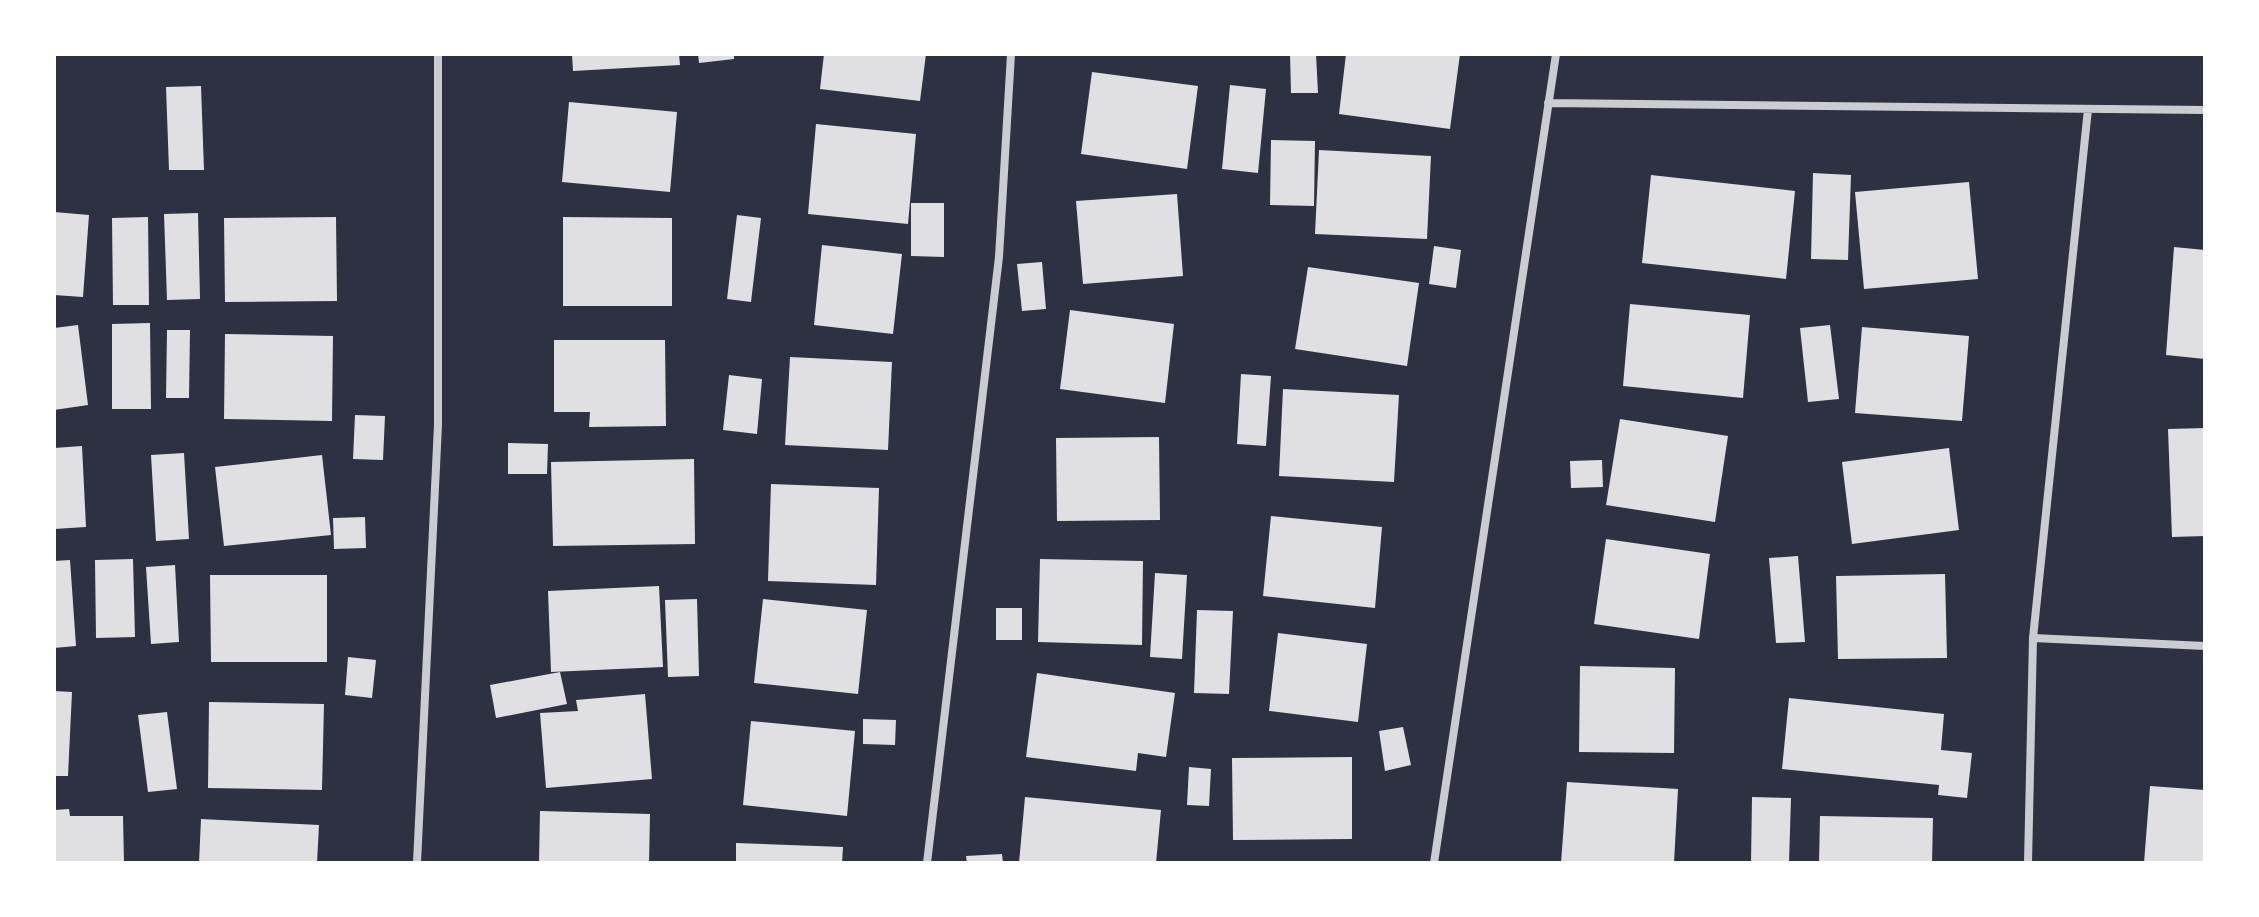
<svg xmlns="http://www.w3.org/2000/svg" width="2259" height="917" viewBox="0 0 2259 917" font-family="Lato,sans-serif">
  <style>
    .building { fill: #e0e0e3 }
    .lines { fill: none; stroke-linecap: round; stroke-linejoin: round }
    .minor { stroke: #caccd0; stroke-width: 8 }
  </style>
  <rect width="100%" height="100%" fill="#2d3142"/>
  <path class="building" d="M572,54h107l1,11 -107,6z
    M698,54h36v5l-35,4z
    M824,54h102l-6,47 -100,-12z
    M1290,54h26l2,39h-27z
    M1346,54h114l-10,75 -111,-15z
    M1092,72l106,14 -11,83 -106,-15z
    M1230,85l36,4 -8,84 -36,-4z
    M201,86l3,84h-35l-3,-83z
    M569,102l108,10 -7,80 -108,-10z
    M816,124l100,10 -8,90 -100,-10z
    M1271,140l44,1 -1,65 -44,-1z
    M1319,150l112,6 -4,83 -112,-5z
    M1813,173l38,2 -3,85 -37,-1z
    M1651,175l144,16 -9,88 -144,-16z
    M1969,182l9,97 -114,10 -9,-97z
    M1177,194l6,82 -100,8 -7,-83z
    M911,203h33v54l-33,-1z
    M54,212l35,3 -6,82 -29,-2z
    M198,213l2,86 -33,1 -3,-86z
    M737,215l24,3 -10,84 -24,-3z
    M148,217l1,88h-36l-1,-87z
    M336,217l1,84 -112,1 -1,-84z
    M563,217l109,1v88h-109z
    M822,245l80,9 -9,80 -79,-9z
    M1434,246l27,4 -5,38 -27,-4z
    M2174,247l31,3v109l-39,-4z
    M1042,262l4,47 -24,2 -5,-47z
    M1308,267l111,16 -12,83 -112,-17z
    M1630,304l120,11 -7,83 -120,-12z
    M1070,310l104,14 -9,79 -105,-14z
    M150,323l1,86h-39v-85z
    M78,325l10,80 -34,5v-82z
    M1830,325l9,74 -31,3 -8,-74z
    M1862,327l107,9 -7,85 -107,-8z
    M167,330h23l-1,68h-23z
    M225,334l108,2 -1,85 -108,-2z
    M554,340h111l1,86 -77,1 1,-15h-36z
    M790,357l102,5 -4,88 -103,-5z
    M1241,374l30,2 -5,70 -29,-2z
    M729,375l33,4 -5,55 -34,-4z
    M1283,389l116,6 -5,87 -115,-6z
    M355,415l30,1 -2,44 -30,-1z
    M1620,419l108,17 -13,86 -109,-17z
    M2205,428v108l-33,1 -4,-108z
    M1159,437l1,83 -103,1 -1,-83z
    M508,443l40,1 -1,30h-39z
    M82,446l4,81 -32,2v-81z
    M1949,448l10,82 -107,14 -10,-82z
    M184,453l5,86 -33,2 -5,-86z
    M322,455l9,80 -107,11 -9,-79z
    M694,459l1,85 -142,2 -2,-84z
    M1602,460l1,27 -32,1 -1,-27z
    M771,484l108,4 -3,97 -108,-4z
    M1271,516l111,11 -7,81 -112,-12z
    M365,517l1,31 -32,1 -1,-31z
    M1606,539l104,15 -11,85 -105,-15z
    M1798,556l7,86 -29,1 -7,-85z
    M133,559l2,78 -39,1 -1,-78z
    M1040,559l103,2 -1,84 -104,-3z
    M70,560l6,86 -22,2v-87z
    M175,565l4,77 -28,2 -5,-77z
    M1155,573l32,2 -5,84 -32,-2z
    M1945,574l2,84 -109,1 -2,-83z
    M210,575h117v87h-116z
    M659,586l4,81 -112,5 -3,-81z
    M697,599l2,77 -31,1 -3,-77z
    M763,599l104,11 -9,84 -104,-11z
    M996,608h26v32h-26z
    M1197,610l36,1 -4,83 -35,-1z
    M1278,633l89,11 -9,78 -89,-11z
    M348,657l28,3 -4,38 -27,-3z
    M1580,666l95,2 -1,85 -95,-1z
    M560,672l7,32 -71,14 -6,-33z
    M1037,673l138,20 -9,64 -28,-4 -2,18 -110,-14z
    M54,691l18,1 -4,84h-14z
    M645,694l7,85 -106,9 -6,-75 38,-2 -2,-11z
    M1789,698l155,16 -3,36 31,3 -5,45 -29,-3 1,-10 -157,-16z
    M209,702l115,2 -2,86 -114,-2z
    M167,712l10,77 -29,3 -10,-77z
    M863,719l33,1 -1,25 -32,-1z
    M751,721l104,10 -8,85 -104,-11z
    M1403,727l8,38 -26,6 -6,-40z
    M1352,757v82l-119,1 -1,-82z
    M1189,767l22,2 -2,37 -22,-1z
    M1567,782l111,7 -4,74h-113z
    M2150,786l55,4v73h-61z
    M1025,797l136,13 -5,53h-137z
    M1752,797l39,1 -2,65h-38z
    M69,809l1,7h53l1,47h-70v-53z
    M540,811l110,3 -1,49h-110z
    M1820,816l113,2 -1,45h-113z
    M201,819l118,6 -2,38h-118z
    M736,843l107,4 -1,16h-106z
    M1002,854l1,9h-36l-1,-7z"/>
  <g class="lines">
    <path class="minor" d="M1548,103l657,7
      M2033,638l172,8
      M417,863l21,-438v-371
      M927,863l72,-606 12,-203
      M1434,863l122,-809
      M2028,863l5,-225 55,-529"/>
  </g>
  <rect width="2259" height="917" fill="none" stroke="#ffffff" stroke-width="112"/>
</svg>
